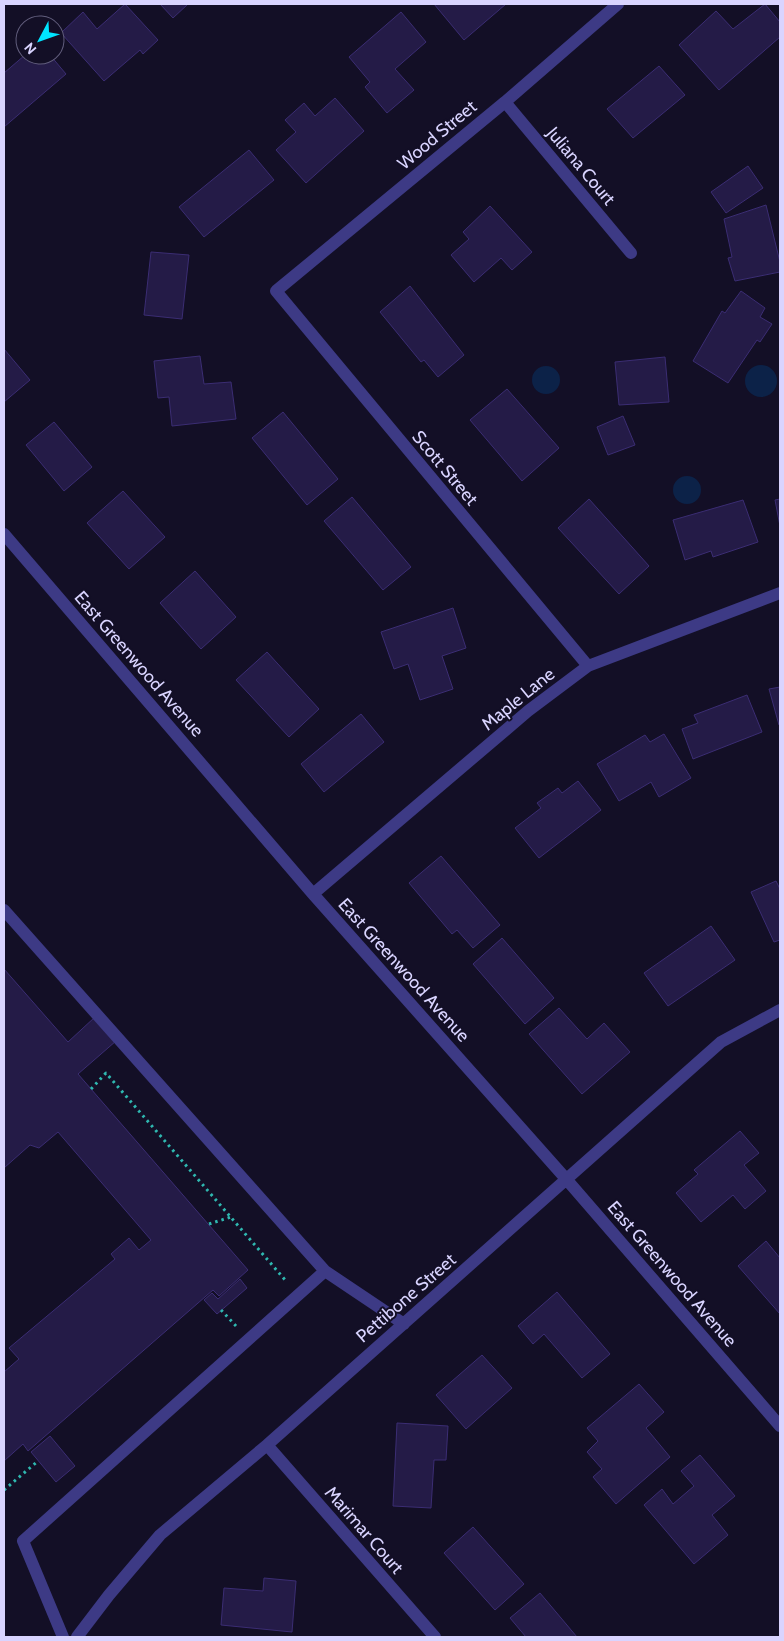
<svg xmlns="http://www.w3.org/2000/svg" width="784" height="1641" viewBox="0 0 784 1641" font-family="Cabin,sans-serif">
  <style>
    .water { fill: #0c2248 }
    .building { fill: #241b47; stroke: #3b2d73 }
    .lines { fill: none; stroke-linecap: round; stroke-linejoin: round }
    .path { stroke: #2fb8b0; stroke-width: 3; stroke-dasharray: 2.5 4; stroke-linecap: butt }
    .minor { stroke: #3d3a85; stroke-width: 12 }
    .labels { text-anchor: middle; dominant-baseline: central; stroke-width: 4; stroke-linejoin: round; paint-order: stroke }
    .street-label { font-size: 18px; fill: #d9d4ff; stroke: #130f26 }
  </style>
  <rect width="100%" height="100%" fill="#130f26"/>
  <path class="water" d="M745 381a16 16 0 1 1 32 0a16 16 0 1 1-32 0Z
    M532 380a14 14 0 1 1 28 0a14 14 0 1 1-28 0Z
    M673 490a14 14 0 1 1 28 0a14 14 0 1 1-28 0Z"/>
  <path class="building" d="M125,4l33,36 -15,14 -3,-4 -36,31 -43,-48 22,-21 14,17z
    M160,4h28l-15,14z
    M434,4h72l-42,36z
    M765,4l15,18v15l-61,53 -40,-45 37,-34 17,18z
    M401,12l25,30 -31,27 19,21 -27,23 -22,-26 5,-5 -21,-25z
    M25,55h25l16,19 -62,53v-54z
    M659,66l26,29 -52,43 -26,-29z
    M335,98l29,33 -58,52 -30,-33 20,-18 -11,-12 19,-17 11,13z
    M249,150l25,30 -70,57 -25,-30z
    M748,166l15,22 -37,25 -15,-21z
    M766,205l14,57v10l-45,9 -7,-23 4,-1 -8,-38z
    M490,206l42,46 -20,18 -11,-12 -27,24 -23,-27 18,-16 -6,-7z
    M151,252l38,3 -7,64 -38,-4z
    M410,286l54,69 -26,22 -14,-17 -3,2 -41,-50z
    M741,291l24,17 -5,9 12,7 -12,18 -3,-2 -29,43 -35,-22 29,-50 3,2z
    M4,349l26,31 -26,22z
    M200,356l4,28 27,-2 5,37 -64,7 -3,-29 -11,1 -4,-37z
    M665,357l4,45 -50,3 -4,-43z
    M507,389l52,59 -37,33 -52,-61z
    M283,412l55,67 -31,26 -55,-67z
    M623,416l12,29 -27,10 -11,-28z
    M54,422l38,45 -28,24 -38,-46z
    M123,491l42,46 -36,32 -42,-46z
    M352,497l59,70 -28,23 -59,-69z
    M589,499l60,67 -30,28 -61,-66z
    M780,499v27l-5,-26z
    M743,500l15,42 -45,15 -2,-6 -26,9 -12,-40z
    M195,571l41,46 -35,32 -41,-46z
    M453,608l13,40 -24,8 11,33 -33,11 -12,-36 -14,5 -13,-37z
    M267,652l52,57 -30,28 -53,-57z
    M780,687v38h-1l-10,-36z
    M747,695l15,37 -69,27 -11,-30 16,-6 -4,-8z
    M361,714l23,28 -60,50 -23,-28z
    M664,734l27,44 -32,19 -8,-15 -32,19 -22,-37 48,-29 5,7z
    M578,781l23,29 -62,48 -24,-30 26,-20 -4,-5 21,-15 4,5z
    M441,856l59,69 -27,23 -16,-18 -5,4 -43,-51z
    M776,881l4,8v51l-6,2 -23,-50z
    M711,926l24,34 -67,46 -24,-33z
    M502,938l52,60 -29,26 -52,-60z
    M4,969l64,73 27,-25 21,24 -38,33 170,196 -29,26 -6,-6 -185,161 -5,-7 -19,17v-89l15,-13 -10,-11 106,-89 -4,-5 18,-16 10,12 12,-10 -93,-108 -19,16 -9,-3 -26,23z
    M559,1008l28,31 17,-16 26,29 -48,42 -53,-60z
    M740,1131l19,22 -15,12 22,26 -21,18 -12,-14 -32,27 -25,-29 22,-19 -4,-4z
    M766,1241l14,17v56l-42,-48z
    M240,1279l7,9 -30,26 -13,-14 8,-7 6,6z
    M557,1292l53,62 -28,24 -38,-44 -11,10 -15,-18z
    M482,1355l30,33 -46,41 -30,-34z
    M639,1384l25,28 -18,16 24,29 -54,47 -23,-27 9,-8 -15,-17 11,-11 -11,-13z
    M397,1423l51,3 -2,34h-12l-3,48 -38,-2z
    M50,1436l25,30 -19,16 -25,-30z
    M700,1455l35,41 -23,19 16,20 -34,29 -50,-59 18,-16 11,15 21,-18 -13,-15z
    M473,1527l51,57 -29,26 -51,-57z
    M264,1578l32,3 -4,51 -71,-7 3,-37 39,3z
    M540,1593l37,44h-51l-16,-19z"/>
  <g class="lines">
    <path class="path" d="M91,1089l15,-16 180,208
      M209,1224l22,-7
      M221,1310l15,16
      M4,1490l34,-29"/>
    <path class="minor" d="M505,102l126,151
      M4,534l309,360 254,286 213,246
      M588,666l-312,-375 229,-189 113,-98
      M313,894l215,-183 60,-45 192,-73
      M4,910l321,361
      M267,1445l168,192
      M63,1637l-40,-96 302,-270 79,53
      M77,1637l32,-42 51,-60 107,-90 454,-403 59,-32"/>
  </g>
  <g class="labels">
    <g class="street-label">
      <text transform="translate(437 135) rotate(-40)">Wood Street</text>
      <text transform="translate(581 166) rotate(50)">Juliana Court</text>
      <text transform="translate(445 468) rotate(50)">Scott Street</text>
      <text transform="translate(139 664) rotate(49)">East Greenwood Avenue</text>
      <text transform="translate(518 699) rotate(-39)">Maple Lane</text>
      <text transform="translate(404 970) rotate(48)">East Greenwood Avenue</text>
      <text transform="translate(672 1274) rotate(49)">East Greenwood Avenue</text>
      <text transform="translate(406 1298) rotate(-41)">Pettibone Street</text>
      <text transform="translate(364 1530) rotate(49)">Marimar Court</text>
    </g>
  </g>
  <rect width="784" height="1641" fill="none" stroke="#d9d4ff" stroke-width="10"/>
  <g transform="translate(40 40) rotate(229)"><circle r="24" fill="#130f26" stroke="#625e7d"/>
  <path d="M0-4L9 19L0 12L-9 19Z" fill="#00e5ff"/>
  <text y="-8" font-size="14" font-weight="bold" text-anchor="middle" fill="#d9d4ff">N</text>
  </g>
</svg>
